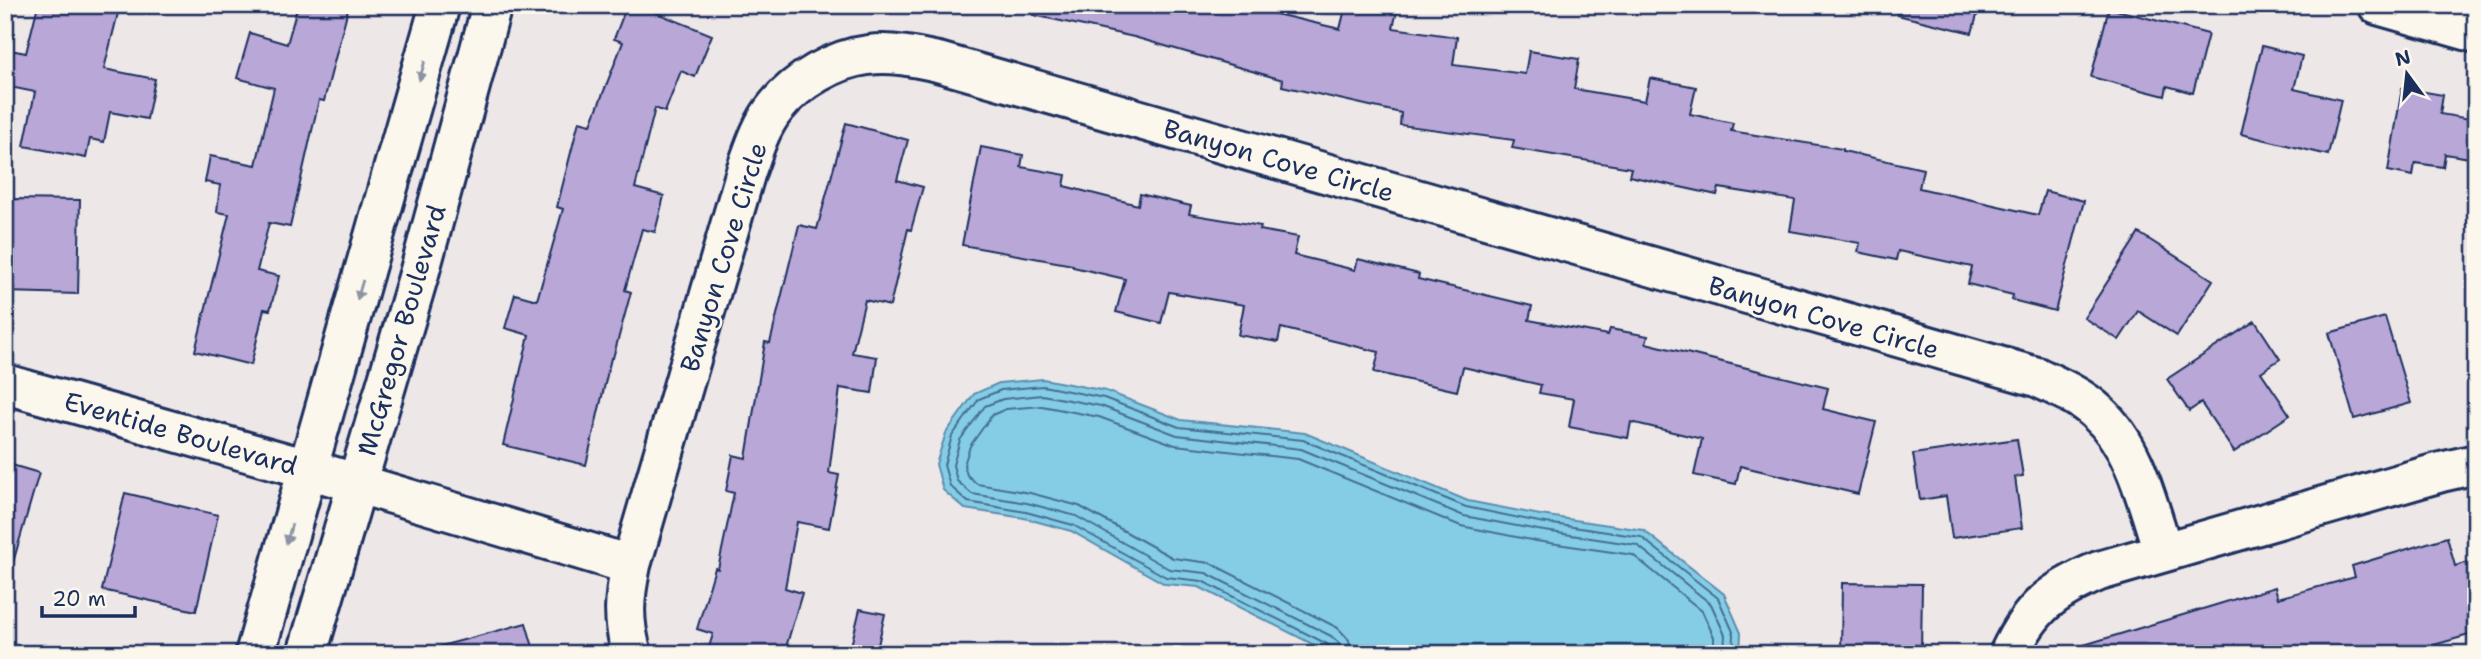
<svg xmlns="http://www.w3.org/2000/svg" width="2481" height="659" viewBox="0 0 2481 659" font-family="'Shantell Sans',sans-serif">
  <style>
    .water { fill: #85cde5; stroke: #5b8eaf; stroke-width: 2 }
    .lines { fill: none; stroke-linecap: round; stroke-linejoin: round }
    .shore { stroke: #456e94; stroke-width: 2 }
    .building { fill: #b8a7d7; stroke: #1b2f5e; stroke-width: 2 }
    .minor-casing { stroke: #1b2f5e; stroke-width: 44 }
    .major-casing { stroke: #1b2f5e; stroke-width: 44 }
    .minor { stroke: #fbf7ec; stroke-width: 38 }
    .major { stroke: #fbf7ec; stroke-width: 38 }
    .oneway { fill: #8b93a5 }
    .labels { text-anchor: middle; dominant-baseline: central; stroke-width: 5; stroke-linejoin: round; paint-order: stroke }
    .street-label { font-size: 26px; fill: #1b2f5e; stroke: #fbf7ec }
  </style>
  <rect width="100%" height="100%" fill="#eee7e8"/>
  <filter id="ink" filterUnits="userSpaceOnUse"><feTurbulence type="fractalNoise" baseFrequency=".0143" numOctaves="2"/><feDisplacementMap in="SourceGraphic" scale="14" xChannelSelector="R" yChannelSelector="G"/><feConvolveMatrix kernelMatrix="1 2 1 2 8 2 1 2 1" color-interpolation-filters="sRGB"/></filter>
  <g filter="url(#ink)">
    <path class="water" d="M1043,379l63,12 75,29 124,13 163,68 72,14 103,15 81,64 17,39 -1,21h-408l-133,-67 -34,-3 -94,-53 -47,-13 -59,-9 -22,-19 -7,-26 10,-31 28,-39 25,-11z"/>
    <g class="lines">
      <path class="shore" d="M1332,654l-1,-6 -4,-4 -125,-63 -36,-4 -93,-52 -47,-13 -58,-10 -18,-16 -6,-21 8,-29 27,-37 22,-9 42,-4 61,12 75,29 124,13 163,67 73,15 102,15 77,61 16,36 -1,20
        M1341,654l-2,-11 -8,-7 -125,-63 -37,-4 -93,-53 -49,-13 -55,-9 -15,-13 -4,-16 7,-25 25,-34 18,-7 39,-4 59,11 76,29 124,14 163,67 74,14 99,15 74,59 14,31 -1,19
        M1351,654l-2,-14 -11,-12 -128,-65 -37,-5 -94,-52 -49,-13 -53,-9 -10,-9 -3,-10 6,-19 22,-31 14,-6 36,-3 57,11 76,28 123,14 163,67 75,15 97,14 69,56 12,26v17"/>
    </g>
    <path class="building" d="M38,5h82l-16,64 51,10 -8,40 -37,-7 -6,30 -14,-3 -4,19 -62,-12 11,-54 -30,-6v-37l21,4z
      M298,5h51l-25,96 -5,-1 -29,127 -21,-4 -12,48 22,5 -9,34 -6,-1 -13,56 -56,-14 34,-137 -12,-2 3,-27 -15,-3 5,-26 46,9 18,-77 -37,-10 13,-45 37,11z
      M627,5h10l75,30 -17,42 -14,-6 -16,41 -10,-4 -20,80 29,8 -9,36 -13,-3 -17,61 6,2 -18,66h-2l-25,107 -83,-20 26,-110 -24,-7 10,-34 22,6 26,-91 -6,-2 22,-86 12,3 32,-82 -9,-3z
      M1034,5h240l-2,8 68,16 6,-24h27l24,6 -4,17 64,9 -4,28 72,9 4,-23 50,8 -5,30 71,12 5,-23 46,9 -6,27 43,9 -2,8 112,18v2l80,18 -4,19 119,27 7,-24 39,10 -29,110 -43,-11 1,-5 -45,-11 4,-17 -74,-16 -2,9 -38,-8 2,-9 -70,-12 5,-31 -76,-12 -2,7 -88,-19 2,-8 -119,-20 2,-8 -114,-15 1,-12 -119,-27 1,-6 -149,-43 -101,-22z
      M1898,5h82l-8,28 -75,-18z
      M2109,8l99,26 -15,59 -26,-7 -2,10 -74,-19z
      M2262,46l40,10 -8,33 47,11 -13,55 -87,-21z
      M2402,88l41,7 -3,19 36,6v39l-31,-5 -2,13 -28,-4 -2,13 -25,-5z
      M846,123l62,17 -11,40 26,7 -12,43 -3,-1 -18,77 -25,-6 -13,53 25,4 -5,36 -32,-5 -11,85 10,2 -10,53 -32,-6 -12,66 17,5 -18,61h-77l6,-20 -16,-5 18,-61 3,1 16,-76 -8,-2 7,-36 13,3 19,-116 5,1 29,-118 18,4z
      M981,147l42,8 -2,12 45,8 -2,11 74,19 2,-11 51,12 -2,8 72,12 -1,4 38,7 -4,18 61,15 3,-11 61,15 -1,5 114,27 -3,14 79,15 2,-6 38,7 -2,7 182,45 -5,21 53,13 -18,72 -118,-28 -4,18 -42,-9 8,-36 -71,-17 -3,16 -59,-11 5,-28 -35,-6 2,-8 -78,-18 -6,24 -83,-19 5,-20 -98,-24 -3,14 -40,-7 6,-30 -75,-13 -8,31 -45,-11 9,-33 -52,-12v-2l-111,-20z
      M12,199l68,1 -2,94 -73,-2v-40h5z
      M2139,233l74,47 -36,56 -39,-25 -19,29 -35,-22z
      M2385,317l26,86 -57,16 -25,-86z
      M2255,321l25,38 -19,13 29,43 -56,37 -33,-49 -12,8 -22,-32z
      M2017,439l6,37 -8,1 7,51 -70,10 -6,-42 -26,4 -7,-46z
      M5,463l34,10 -27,93 -7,-1z
      M125,493l93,22 -22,96 -94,-21z
      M2447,537l8,29 21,-6v73l-56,16 2,5h-50l-2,-8 -27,8h-268l-1,-6 201,-61 3,11 77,-21 -3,-11z
      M1842,583l80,1 -1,70h-80z
      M860,609l25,5 -9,40h-27z
      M526,623l9,31h-93l-1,-8z"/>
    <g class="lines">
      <g class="minor-casing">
        <path id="minor" d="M2378,5l98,28
          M5,384l310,87 316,94
          M255,654l185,-649
          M632,654c-10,-34 -8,-56 -1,-89l115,-394c8,-22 15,-46 30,-64 21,-26 58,-48 92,-52 24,-3 47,2 70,7l1099,315c21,10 43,19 60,35 39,35 50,91 66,139
          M2009,654c22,-47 43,-63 90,-83l342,-99 35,-8"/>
      </g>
      <g class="major-casing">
        <path id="major" d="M307,654l112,-380 73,-269"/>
      </g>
      <use href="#minor" class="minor"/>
      <use href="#major" class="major"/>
    </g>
    <defs><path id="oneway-solid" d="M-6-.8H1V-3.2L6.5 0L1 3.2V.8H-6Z" transform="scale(1.75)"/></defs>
    <g class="oneway">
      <use href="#oneway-solid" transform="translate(422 71) rotate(106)"/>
      <use href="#oneway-solid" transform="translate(360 290) rotate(106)"/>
      <use href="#oneway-solid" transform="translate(289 534) rotate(106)"/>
    </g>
  </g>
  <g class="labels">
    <g class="street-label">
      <text transform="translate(1279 160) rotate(16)">Banyon Cove Circle</text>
      <text transform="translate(723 257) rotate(-73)">Banyon Cove Circle</text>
      <text transform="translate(1824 317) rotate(16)">Banyon Cove Circle</text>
      <text transform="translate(401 330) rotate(-74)">McGregor Boulevard</text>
      <text transform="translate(181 433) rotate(16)">Eventide Boulevard</text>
    </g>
  </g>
  <rect width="2481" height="659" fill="none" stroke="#fbf7ec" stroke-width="28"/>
  <rect x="14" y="14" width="2453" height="631" fill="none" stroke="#1b2f5e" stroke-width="2.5" filter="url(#ink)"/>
  <g transform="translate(2407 74) rotate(345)" stroke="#fbf7ec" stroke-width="5" paint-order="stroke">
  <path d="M0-5L12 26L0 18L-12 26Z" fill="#1b2f5e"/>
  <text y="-10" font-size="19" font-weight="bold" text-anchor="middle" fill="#1b2f5e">N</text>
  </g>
  <path d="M42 606v10h93v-10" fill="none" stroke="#1b2f5e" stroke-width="3.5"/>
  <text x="52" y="606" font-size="21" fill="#1b2f5e" stroke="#fbf7ec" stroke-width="5" paint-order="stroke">20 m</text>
</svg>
